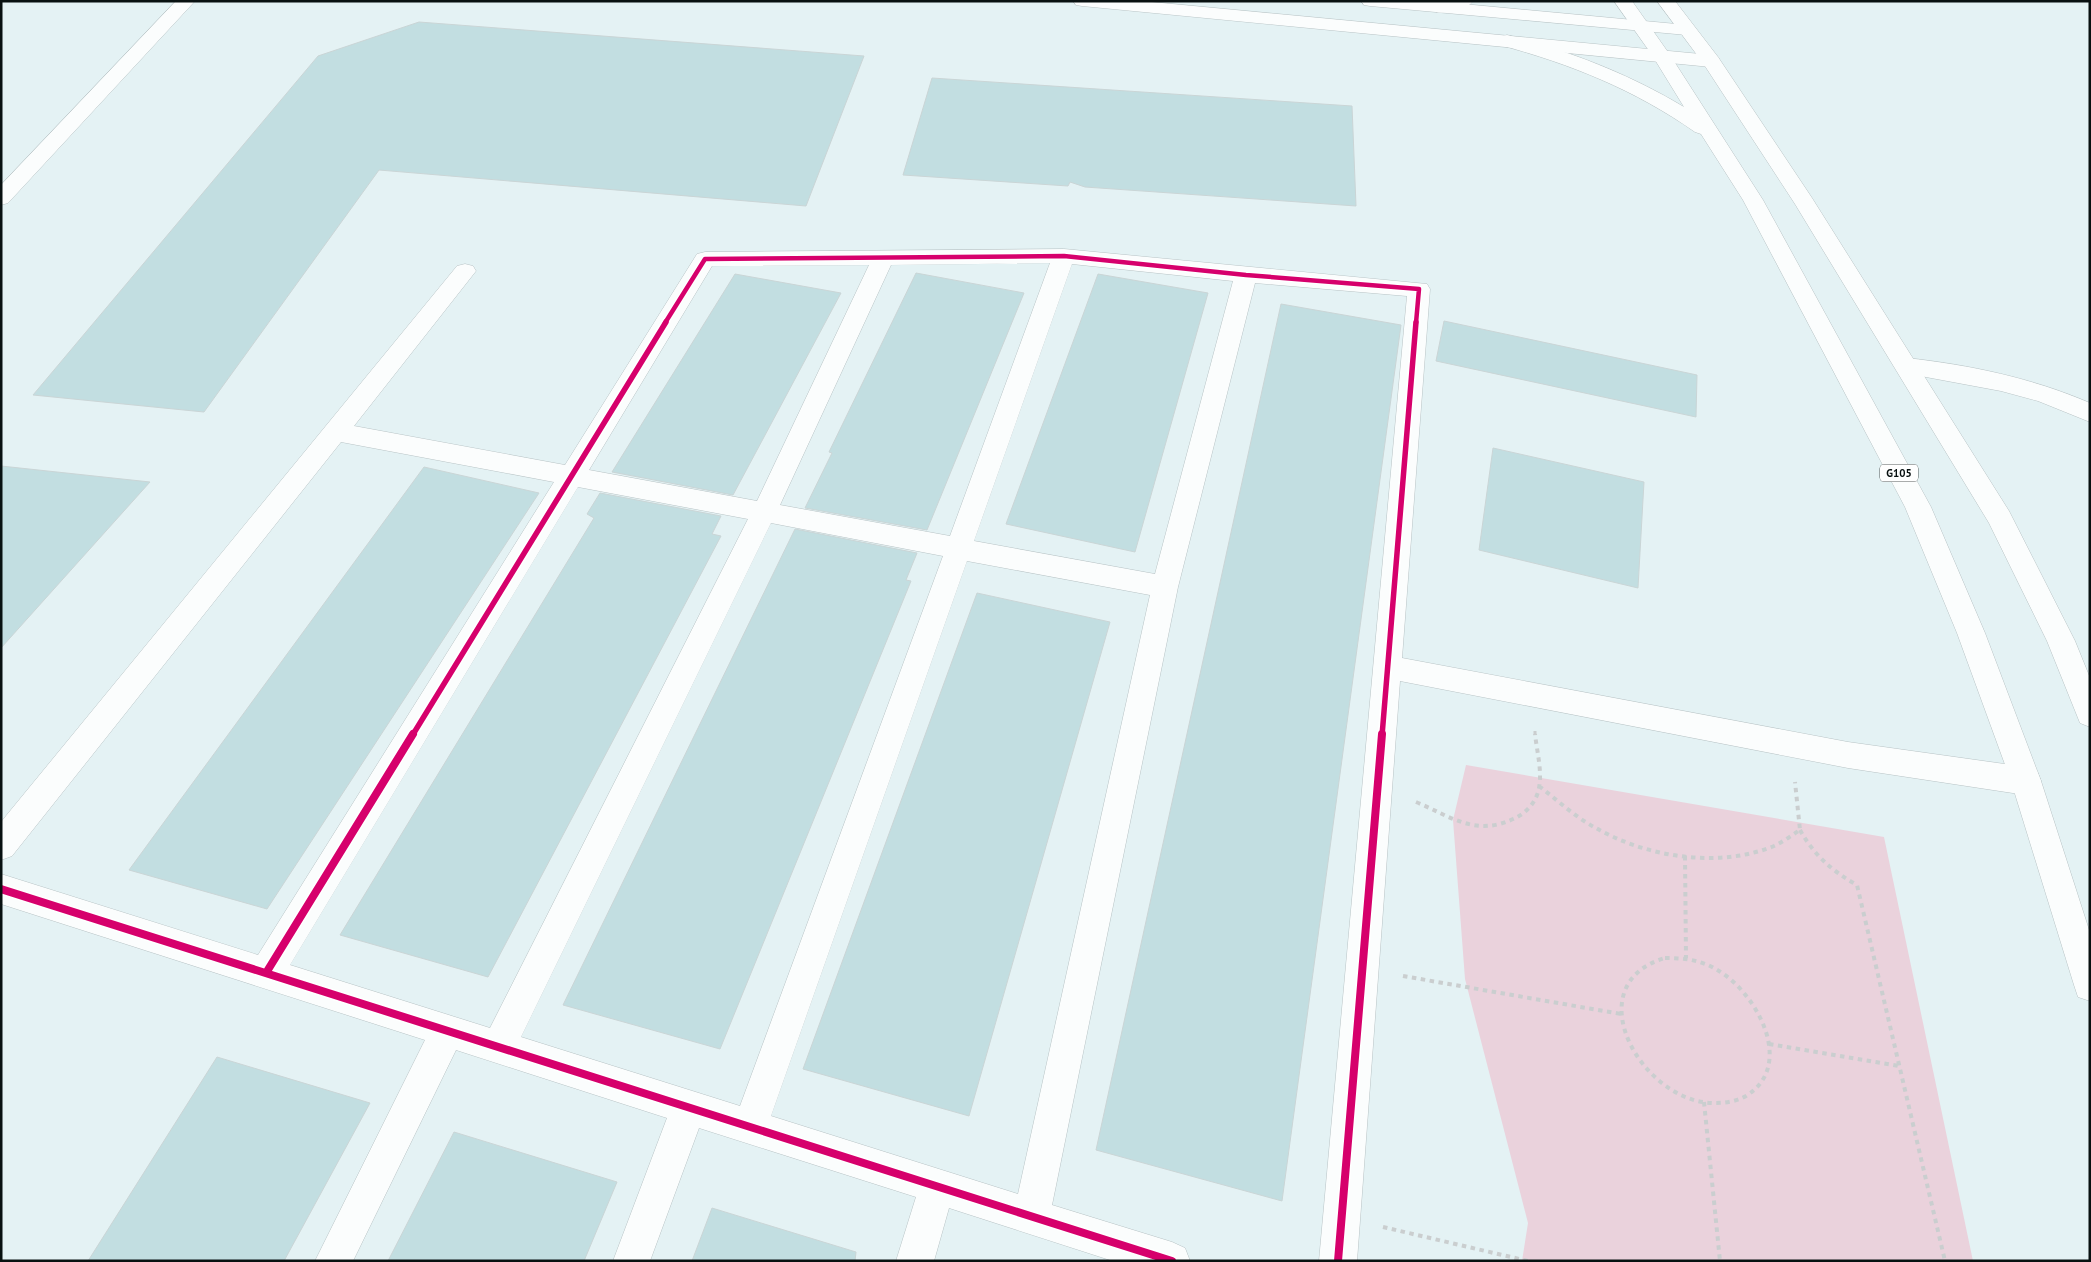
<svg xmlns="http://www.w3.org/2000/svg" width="2091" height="1262" viewBox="0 0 2091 1262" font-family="'PT Sans',sans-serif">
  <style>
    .green { fill: #ead2dc }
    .building { fill: #c2dee1; stroke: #cad5d6 }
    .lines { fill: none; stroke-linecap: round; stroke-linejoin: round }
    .minor-casing { stroke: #b8c3c5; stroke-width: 1 }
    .major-casing { stroke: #b8c3c5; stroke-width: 1 }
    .highway-casing { stroke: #b8c3c5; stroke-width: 1 }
    .path-far1 { stroke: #cacecf; stroke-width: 3; stroke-dasharray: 4 4; stroke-linecap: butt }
    .path { stroke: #cacecf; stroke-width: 4; stroke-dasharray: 4.5 4.5; stroke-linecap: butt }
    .minor { fill: #fbfdfd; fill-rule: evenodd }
    .major { fill: #fbfdfd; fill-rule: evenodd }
    .highway { fill: #fbfdfd; fill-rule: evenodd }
    .cycleway-far2-casing { stroke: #fff; stroke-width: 7 }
    .cycleway-far1-casing { stroke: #fff; stroke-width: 9 }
    .cycleway-casing { stroke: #fff; stroke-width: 11 }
    .cycleway-far2 { stroke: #d6006c; stroke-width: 4.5 }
    .cycleway-far1 { stroke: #d6006c; stroke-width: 5.5 }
    .cycleway { stroke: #d6006c; stroke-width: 8 }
    .labels { text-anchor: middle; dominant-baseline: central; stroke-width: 4; stroke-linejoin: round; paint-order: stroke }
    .shield { fill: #fff; stroke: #525858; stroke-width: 1 }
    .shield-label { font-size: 11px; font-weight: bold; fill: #081111 }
  </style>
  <rect width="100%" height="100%" fill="#e4f2f4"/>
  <path class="green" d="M1466,765l418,72 89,424h-451l6,-38 -63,-244 -12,-159z"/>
  <path class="building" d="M419,22l445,34 -58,150 -427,-36 -175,242 -171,-17 285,-339z
    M932,78l420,28 4,100 -271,-19 -15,-5 -2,4 -165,-11z
    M916,273l108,20 -97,237 -122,-22 27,-55 -3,-1z
    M735,274l106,19 -108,202 -121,-23z
    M1098,274l110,19 -73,259 -129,-28z
    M1281,304l120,21 -119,876 -186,-51z
    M1444,321l253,54 -1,42 -260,-56z
    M1493,448l151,34 -6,106 -159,-38z
    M1,466l149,16 -149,166z
    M424,467l115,26 -272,416 -138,-39z
    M600,493l121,23 -9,18 9,2 -233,441 -148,-42 254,-417 -7,-4z
    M795,529l122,24 -11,27 5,1 -191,468 -157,-44z
    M977,593l133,29 -141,494 -166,-47z
    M217,1057l153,46 -86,158h-196z
    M454,1132l163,50 -33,79h-196z
    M712,1208l144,44 -1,9h-163z"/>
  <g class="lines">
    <g class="minor-casing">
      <path id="minor" d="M176,1h19l-187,202 -7,2v-20z
        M1064,249l363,35 3,5 -28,369 446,84 178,25 11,4 4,10 -4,10 -11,4 -178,-27 -448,-87 -43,580h-38l88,-965 -152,-13 -77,304 -126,618 120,37 13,6 5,13h-77l-164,-53 -15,53h-38l20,-64 -217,-69 -49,133h-37l54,-143 -211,-68 -103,211h-38l110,-221 -424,-136v-30l257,81 296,-473 -213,-40 -329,414 -11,4v-38l456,-556 8,-2 8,2 3,5 -122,155 211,39 132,-211 8,-2zM1050,263l-100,273 -170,-31 111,-240zM1072,264l161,17 -78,293 -181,-33zM869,265l-112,236 -168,-31 123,-204zM578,487l170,32 -258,509 -200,-63zM771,523l172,33 -203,550 -219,-69zM967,561l183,34 -132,599 -247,-78z
        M1907,358c63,7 125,20 183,45v19l-52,-21 -37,-10 -102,-19 -4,-6 4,-6z"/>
    </g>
    <g class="major-casing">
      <path id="major" d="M1073,1h68l570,54 7,2 2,4 -2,4 -7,2 -629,-61 -6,-1z
        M1361,1h70l256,24 6,1 3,4 -3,4 -6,1 -317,-29 -6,-1z"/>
    </g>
    <g class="highway-casing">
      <path id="highway" d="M1445,1h28c-6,9 -28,13 -37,11l-3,-4 3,-4z
        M1614,1h18l38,54 93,145 168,307 54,126 56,148 49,152v68l-12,-4 -4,-12 -63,-204 -54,-148 -52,-126 -162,-307 -42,-66 -6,-2c-60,-42 -124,-68 -195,-87l-2,-4 2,-4 7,-2c63,16 122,39 177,72l-32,-52z
        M1657,1h18l43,56 94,141 197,313 66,130 15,37v49l-10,-4 -33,-82 -58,-118 -194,-319 -92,-141z"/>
    </g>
    <path class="path-far1" d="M1535,731v5"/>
    <path class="path" d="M1539,786c18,14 35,30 55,41 52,30 123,42 180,19 9,-4 18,-11 26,-16l-5,-48
      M1416,802c34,14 59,35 97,17 10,-4 20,-13 24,-24 7,-18 0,-42 -2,-61
      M1800,830c14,25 32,41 57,55l88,376
      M1685,856l1,102
      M1665,958c20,0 37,2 54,13 38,23 77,94 27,125 -9,5 -20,7 -30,7 -73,2 -142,-118 -51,-145z
      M1403,976l218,38
      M1769,1044l130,22
      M1704,1102l16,159
      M1383,1227l145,34"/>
    <use href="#minor" class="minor"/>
    <use href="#major" class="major"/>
    <use href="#highway" class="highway"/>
    <g class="cycleway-far2-casing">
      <path id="cycleway-far2" d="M665,323l40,-64 359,-3 182,19 173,14 -3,34"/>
    </g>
    <g class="cycleway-far1-casing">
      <path id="cycleway-far1" d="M412,736l254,-414
        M1382,736l34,-414"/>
    </g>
    <g class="cycleway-casing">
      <path id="cycleway" d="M1,889l1171,372
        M266,973l147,-239
        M1338,1261l44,-527"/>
    </g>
    <use href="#cycleway-far2" class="cycleway-far2"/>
    <use href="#cycleway-far1" class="cycleway-far1"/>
    <use href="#cycleway" class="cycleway"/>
  </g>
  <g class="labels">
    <rect class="shield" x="1880" y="464.5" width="38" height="17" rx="4"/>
    <g class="shield-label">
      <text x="1899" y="473">G105</text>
    </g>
  </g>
  <rect width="2091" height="1262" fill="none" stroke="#081111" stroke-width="5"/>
</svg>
